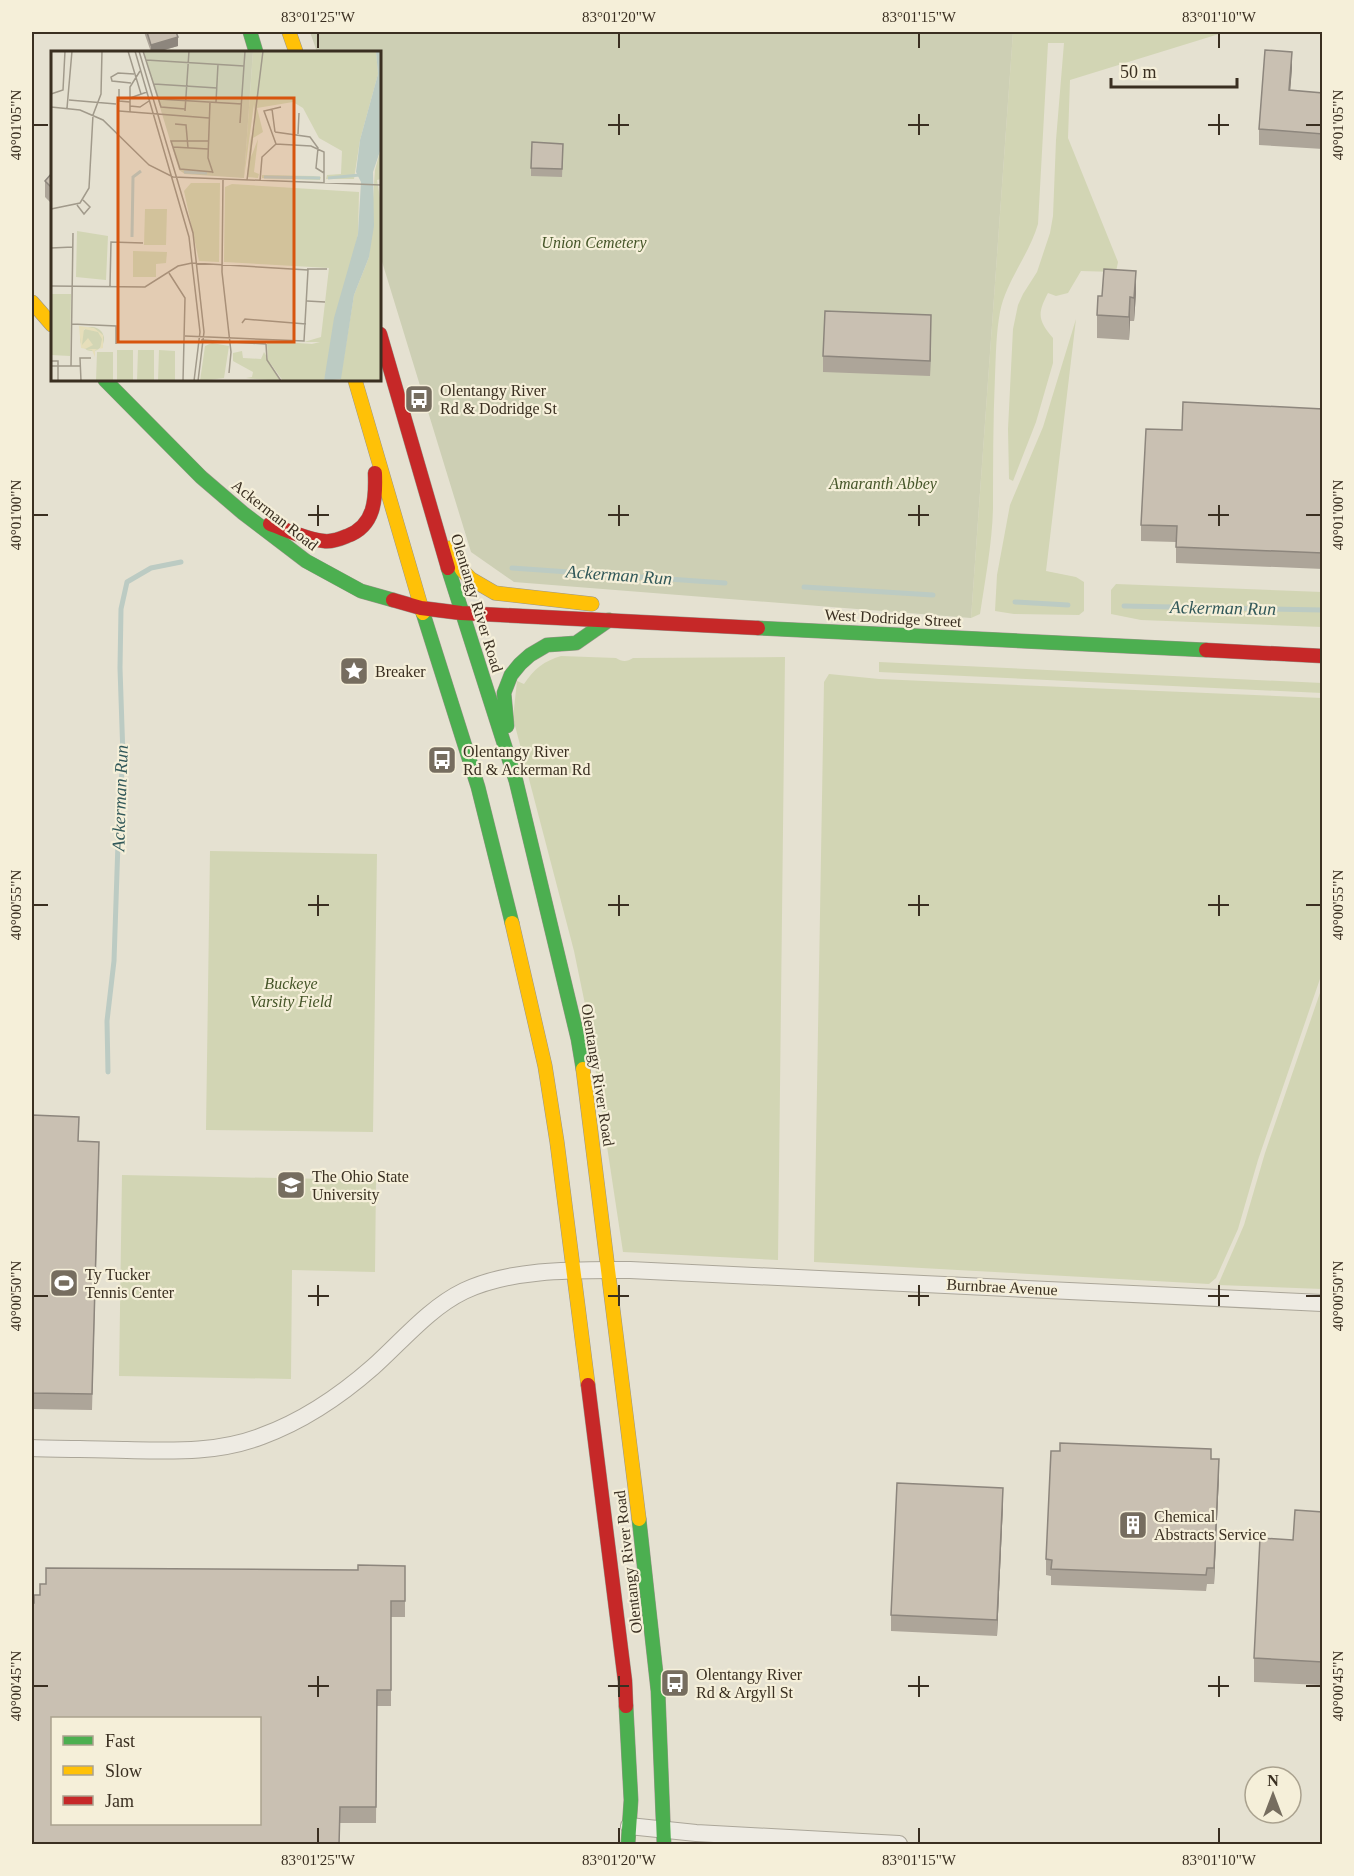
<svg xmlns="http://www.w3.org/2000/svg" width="1354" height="1876" viewBox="0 0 1354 1876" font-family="'Times New Roman',serif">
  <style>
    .green { fill: #d2d5b4 }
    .cemetery { fill: #cdcfb4 }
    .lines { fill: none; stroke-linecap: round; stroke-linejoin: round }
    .stream { stroke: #bccbc3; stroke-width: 5 }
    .street-casing { stroke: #aba699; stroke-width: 18 }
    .fast-casing { stroke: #9a958a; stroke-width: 15 }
    .slow-casing { stroke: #9a958a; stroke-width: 15 }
    .jam-casing { stroke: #9a958a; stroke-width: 15 }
    .street { stroke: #eeebe3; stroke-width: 16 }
    .fast { stroke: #4caf50; stroke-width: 14 }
    .slow { stroke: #ffc107; stroke-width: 14 }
    .jam { stroke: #c62828; stroke-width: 14 }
    .wall { fill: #ada599 }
    .shaded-wall { fill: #8d867d }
    .building { fill: #c9c0b2; stroke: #8d867d; stroke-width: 1.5; fill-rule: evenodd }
    .ticks { fill: none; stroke: #3a2f21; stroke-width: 2 }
    .labels { text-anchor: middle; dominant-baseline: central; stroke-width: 4.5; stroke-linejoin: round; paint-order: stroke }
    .park-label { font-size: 16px; font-style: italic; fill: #465629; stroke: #f5efd9 }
    .poi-label { font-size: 16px; fill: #3a2f21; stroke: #f5efd9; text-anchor: start }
    .street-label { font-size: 16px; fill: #3a2f21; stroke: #f5efd9 }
    .water-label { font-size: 18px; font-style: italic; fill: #315859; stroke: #f5efd9 }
    .inset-river { fill: none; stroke: #bccbc3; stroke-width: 3 }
    .inset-road { fill: none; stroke: #a19a8b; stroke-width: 1.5 }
    .view { fill: #d7550e; fill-opacity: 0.15; stroke: #d7550e; stroke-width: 3 }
    .inset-edge { fill: none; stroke: #3a2f21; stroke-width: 3 }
    .neatline { fill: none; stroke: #3a2f21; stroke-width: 2 }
    .ticks-label { font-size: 15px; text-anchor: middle; fill: #3a2f21 }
  </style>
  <rect width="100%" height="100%" fill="#e5e1d1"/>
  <path class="green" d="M1013,32h309v1l-103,1 -149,46 -2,58 50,124 -2,10 -35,-1 -13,22 -12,3 -8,-3c-11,21 -10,27 5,45v25l-17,59 -23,59 -4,-2 -1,-50 5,-100 5,-24 5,-11 14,-22 13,-39 3,-17 3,-76 8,-97h-16l-10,181c-9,31 -32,57 -38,88 -4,21 -4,43 -5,64 -2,45 -2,89 -2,133 -1,35 -8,71 -13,105l-9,4z
    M1076,319l-30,252 30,6 8,5v29l-5,4 -65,-1 -19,-3 2,-36 13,-70 33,-78z
    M1116,584l206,8v35l-181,-7 -30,-6v-24z
    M561,656l55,2c6,4 11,4 17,0l152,-1 -7,603 -155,-8 -36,-238 -13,-63 -61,-233 4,-37 7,3c10,-15 20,-23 37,-28z
    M879,662l443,21v10l-443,-21z
    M829,674l50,5 443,19v275l-64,187 -20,69 -22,49 -7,6 -395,-22 10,-580z
    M210,851l167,3 -4,278 -167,-2z
    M1322,987v302l-104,-4 26,-60 21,-72z
    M122,1175l254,5 -1,92 -83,-2 -1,109 -172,-3z"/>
  <path class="cemetery" d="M310,32h703l-42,586 -457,-36 -43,-30 -91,-297v-203h-63z"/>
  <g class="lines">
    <path class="stream" d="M512,568l213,15
      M804,587l129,8
      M1015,602l53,3
      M1124,606l198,4
      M108,1072l-1,-51 7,-60 5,-148 4,-56 -3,-89 1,-59 6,-27 24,-14 30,-6"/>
    <g class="street-casing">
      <path id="street" d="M32,1448c31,1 63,1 95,2 46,1 91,3 135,-14 41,-15 78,-40 111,-69 29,-26 56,-59 91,-76 49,-23 113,-21 166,-21l692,33
        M629,1826l67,7 203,11"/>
    </g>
    <g class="fast-casing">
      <path id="fast" d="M250,32l6,20
        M105,380l96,97 42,36 63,48 55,30 32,9
        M448,568l68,213 62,258 5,30
        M423,613l55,174 34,136
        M758,628l448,22
        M507,726l-3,-33 7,-18 9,-11 10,-9 17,-10 29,-2 33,-23
        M639,1519l19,172 6,153
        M626,1706l5,94 -3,44"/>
    </g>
    <g class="slow-casing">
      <path id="slow" d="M289,32l7,20
        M32,302l20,23
        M355,380l68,233
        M450,548l12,22 9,9 24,14 97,11
        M512,923l33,143 12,76 31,243
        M583,1069l56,450"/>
    </g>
    <g class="jam-casing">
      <path id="jam" d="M380,334l68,234
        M270,524c17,6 35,15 54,17 8,1 16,-2 23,-5 28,-10 29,-37 28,-63
        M393,600l28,8 40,5 297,15
        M1206,650l116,6
        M588,1385l37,296 1,25"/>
    </g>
    <use href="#street" class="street"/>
    <use href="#fast" class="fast"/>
    <use href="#slow" class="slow"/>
    <use href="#jam" class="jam"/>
  </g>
  <path class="wall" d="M144,32h32l2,14 -21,6h-6z
    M1292,68l-2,22 33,3v56l-64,-4v-16z
    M563,152l-1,25 -31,-1v-8z
    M52,173v31l-7,-7v-16z
    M1136,294l-2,27h-4l-1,19 -32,-2v-23z
    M931,331l-1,45 -107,-4v-16z
    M1323,409v160l-147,-6v-21l-35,-1v-16l41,-95z
    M32,1115l46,26 21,17 -7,252 -60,-1z
    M1211,1459l8,16 -5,109h-7l-1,7 -155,-6v-9l-5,-1v-16z
    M1003,1504l-6,132 -106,-5v-16z
    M1323,1512v173l-69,-3v-24l39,-118z
    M405,1566v51h-14v89h-14l-1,117h-36l-306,-220 6,-8 318,-25z"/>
  <path class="shaded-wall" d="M178,37v9l-21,6h-6v-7z
    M1292,52v16l-3,38v-16z
    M1136,271v23l-2,27v-23z
    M1130,297v24l-1,19v-23z
    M931,315v16l-1,45v-15z
    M1219,1459v16l-5,109v-16z
    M1003,1488v16l-6,132v-16z"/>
  <path class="building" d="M147,32h29l2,5 -27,8z
    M1265,50l27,2 -3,38 34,3v41l-64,-5z
    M532,142l31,2 -1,25 -31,-1z
    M52,173v15l-7,-7z
    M1104,269l32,2 -2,27 -4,-1 -1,20 -32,-2 1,-19h4z
    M825,311l106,4 -1,46 -107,-5z
    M1183,402l140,7v144l-147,-6 1,-21 -36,-1 5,-96 36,1z
    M32,1115l47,2 -1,24 21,1 -7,252 -60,-1z
    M1060,1443l151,6v10h8l-5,109h-7l-1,7 -155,-6 1,-9 -6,-1 5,-108h9z
    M897,1483l106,5 -6,132 -106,-5z
    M1295,1510l28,2v150l-69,-4 6,-120 33,2z
    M358,1565l47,1v35h-14v89h-14l-1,117h-36l-1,38h-307v-242h2v-8h6v-11h6v-16l312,2zM52,1719h208v105h-208z"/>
  <path class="ticks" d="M318,33v15M619,33v15M919,33v15M1219,33v15M619,114v21M919,114v21M1219,114v21M33,125h15M608,125h21M908,125h21M1208,125h21M1306,125h15M318,505v21M619,505v21M919,505v21M1219,505v21M33,515h15M308,515h21M608,515h21M908,515h21M1208,515h21M1306,515h15M318,895v21M619,895v21M919,895v21M1219,895v21M33,905h15M308,905h21M608,905h21M908,905h21M1208,905h21M1306,905h15M318,1285v21M619,1285v21M919,1285v21M1219,1285v21M33,1296h15M308,1296h21M608,1296h21M908,1296h21M1208,1296h21M1306,1296h15M318,1676v21M619,1676v21M919,1676v21M1219,1676v21M33,1686h15M308,1686h21M608,1686h21M908,1686h21M1208,1686h21M1306,1686h15M318,1828v15M619,1828v15M919,1828v15M1219,1828v15"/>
  <defs>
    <g id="bus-square" transform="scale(1.5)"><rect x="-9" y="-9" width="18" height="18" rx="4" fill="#766d5f" stroke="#f5efd9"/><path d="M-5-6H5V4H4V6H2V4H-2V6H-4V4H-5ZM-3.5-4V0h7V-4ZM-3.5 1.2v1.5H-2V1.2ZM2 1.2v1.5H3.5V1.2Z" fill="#fff"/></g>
    <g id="sight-square" transform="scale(1.5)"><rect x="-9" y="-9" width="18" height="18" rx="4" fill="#766d5f" stroke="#f5efd9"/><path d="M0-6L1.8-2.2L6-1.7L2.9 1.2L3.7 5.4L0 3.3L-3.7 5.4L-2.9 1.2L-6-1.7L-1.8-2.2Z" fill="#fff"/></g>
    <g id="university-square" transform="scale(1.5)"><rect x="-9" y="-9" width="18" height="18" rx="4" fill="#766d5f" stroke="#f5efd9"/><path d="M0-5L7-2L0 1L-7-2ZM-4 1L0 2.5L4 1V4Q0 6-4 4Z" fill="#fff"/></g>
    <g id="stadium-square" transform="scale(1.5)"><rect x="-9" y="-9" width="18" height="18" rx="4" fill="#766d5f" stroke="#f5efd9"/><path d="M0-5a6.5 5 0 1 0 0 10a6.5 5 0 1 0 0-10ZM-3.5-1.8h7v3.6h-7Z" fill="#fff"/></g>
    <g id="building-square" transform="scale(1.5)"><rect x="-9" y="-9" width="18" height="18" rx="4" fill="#766d5f" stroke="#f5efd9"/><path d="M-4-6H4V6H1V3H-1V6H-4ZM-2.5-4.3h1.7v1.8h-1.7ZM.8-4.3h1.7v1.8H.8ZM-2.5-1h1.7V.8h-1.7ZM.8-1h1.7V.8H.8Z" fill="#fff"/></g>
  </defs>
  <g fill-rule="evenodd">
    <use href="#bus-square" x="419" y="399"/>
    <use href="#sight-square" x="354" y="671"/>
    <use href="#bus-square" x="442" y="760"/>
    <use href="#university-square" x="291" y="1185"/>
    <use href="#stadium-square" x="64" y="1283"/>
    <use href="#building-square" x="1133" y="1525"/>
    <use href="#bus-square" x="675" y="1683"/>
  </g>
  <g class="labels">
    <g class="park-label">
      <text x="594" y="242">Union Cemetery</text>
      <text x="883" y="483">Amaranth Abbey</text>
      <text x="291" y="983">Buckeye<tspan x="291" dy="18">Varsity Field</tspan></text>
    </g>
    <g class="poi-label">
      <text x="440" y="390">Olentangy River<tspan x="440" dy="18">Rd &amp; Dodridge St</tspan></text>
      <text x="375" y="671">Breaker</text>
      <text x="463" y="751">Olentangy River<tspan x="463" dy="18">Rd &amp; Ackerman Rd</tspan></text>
      <text x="312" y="1176">The Ohio State<tspan x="312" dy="18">University</tspan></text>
      <text x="85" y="1274">Ty Tucker<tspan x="85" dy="18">Tennis Center</tspan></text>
      <text x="1154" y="1516">Chemical<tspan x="1154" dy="18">Abstracts Service</tspan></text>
      <text x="696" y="1674">Olentangy River<tspan x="696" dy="18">Rd &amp; Argyll St</tspan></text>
    </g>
    <g class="street-label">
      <text transform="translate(275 515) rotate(38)">Ackerman Road</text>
      <text transform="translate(477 603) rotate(73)">Olentangy River Road</text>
      <text transform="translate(893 618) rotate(3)">West Dodridge Street</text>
      <text transform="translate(598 1075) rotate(81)">Olentangy River Road</text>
      <text transform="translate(1002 1287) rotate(3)">Burnbrae Avenue</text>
      <text transform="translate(628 1562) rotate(-97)">Olentangy River Road</text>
    </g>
    <g class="water-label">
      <text transform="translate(619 575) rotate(4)">Ackerman Run</text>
      <text transform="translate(1223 608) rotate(1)">Ackerman Run</text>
      <text transform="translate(120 798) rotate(-88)">Ackerman Run</text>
    </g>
  </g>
  <g transform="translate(51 51)">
    <rect width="330" height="330" fill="#e5e1d1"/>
    <path d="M202,0h123l2,23 -18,66 -6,39h-28l1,-4 14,-1 1,-23 -23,-13 -16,-30 -10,-6 -36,6 6,24 -10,6 -2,19 7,-18 -4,33 5,2 -1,4 -11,-1 3,-36 5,-15 -1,-22 -10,74zM330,97v31l-4,1 4,24v177h-41l14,-86 15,-38 6,-87zM211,124l51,1 8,1 -1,3 -58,-2zM140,132h29l-1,79 -20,-1 -15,-70zM181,133l127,8 -1,42 -34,147h-41l-15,-21 -1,-17 2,-2 43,3 8,-2h-16l17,-5 8,-69 -105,-6 1,-75zM94,158h22l-1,36h-22zM26,180l31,5 -2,44 -30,-3zM82,200l34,1 -1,11 -10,1v13h-23zM0,243h20l-1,62 -19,-1zM29 288a12 12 0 1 1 24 0a12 12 0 1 1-24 0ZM161,292l17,3 -5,32 -24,3 5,-35zM66,299h16v31h-16zM87,299h16v31h-17zM108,299l16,1v30h-17zM191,300l1,7 18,1 3,-7 16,29 -34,-3 6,-1 1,-5 -20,-11v-8zM46,301h16v29h-17z" fill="#d2d5b4"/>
    <path d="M28,275l15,2 9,7v13l-8,2v7l-3,-7 -11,-2zM33,278l14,3 4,7 -2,10h-15l8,-4 -5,-7 -6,7z" fill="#e6deba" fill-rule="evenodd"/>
    <path d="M92,0h110l-9,127 -59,-4 -6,-4z" fill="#cdcfb4"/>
    <path d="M325,0h5v97l-8,24 1,54 -5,31 -15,38 -13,84 -17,2 10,-63 24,-84 3,-52 -5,-10 4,-32 18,-66z" fill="#bccbc3"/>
    <path class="inset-river" d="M133,121l23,1M213,126l56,1M277,127l32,-3M81,186l1,-60 8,-6"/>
    <path class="inset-road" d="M77,0l13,43M84,0l54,186 11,95 -6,49M88,0l54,182 11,99 -6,49M92,0l18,56 24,2M95,9l98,6M80,32l-19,-2 -1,-4 7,-4 16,1M103,33l63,4M68,38v12l11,1M0,43l12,-4 2,-39M79,47l17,-6M107,48l84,5M18,49l47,4M159,51l-2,56 5,15M165,51l2,-38M79,55l10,1 9,-6M0,56l29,3 23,10 46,45 24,12 208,8M16,57l5,-57M221,58l3,23M68,60l90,7M134,60l4,-60M79,61v-25l10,-16M189,72l5,-72M124,73l11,1 2,23M224,81l35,5 8,11 -2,20 8,5M247,83l1,-21M157,90h-37l9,28 33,3M225,93l-12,-33 17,-4M122,96l35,2M172,129l-1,92 9,80 -2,21M196,129l16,-129M209,130l2,-24 14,-13 35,2 13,6v31M26,154l7,9 6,-7 -7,-7M0,158l29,-6 9,-15 4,-73 8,-21 1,-43M0,197l22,-1M256,218h20M118,222l16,25 -2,83M0,235l94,1 33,-21 14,-3 116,7 -4,71 -119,-5M59,235l1,-44 32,1M256,250l18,1M191,272l3,-4 61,5M21,273l44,2v18M150,289l65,4M215,293l1,16 14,21M0,310h7v20M0,315h29M20,315l2,-133M30,330l-1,-23h11"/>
    <path class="view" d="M67,47h176v244h-176z"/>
    <rect width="330" height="330" class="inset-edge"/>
  </g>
  <rect width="1354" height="1876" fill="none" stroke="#f5efd9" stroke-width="66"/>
  <rect x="51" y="1717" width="210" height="108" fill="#f5efd9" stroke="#aaa28f" stroke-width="1.5"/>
  <rect x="63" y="1736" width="30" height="9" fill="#4caf50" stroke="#aaa28f" stroke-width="1.5"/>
  <text x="105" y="1747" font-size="18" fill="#3a2f21">Fast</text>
  <rect x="63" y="1766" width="30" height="9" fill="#ffc107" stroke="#aaa28f" stroke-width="1.5"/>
  <text x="105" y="1777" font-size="18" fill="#3a2f21">Slow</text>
  <rect x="63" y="1796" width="30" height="9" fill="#c62828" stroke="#aaa28f" stroke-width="1.5"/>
  <text x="105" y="1807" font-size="18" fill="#3a2f21">Jam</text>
  <g transform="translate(1273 1795)"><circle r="28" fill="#f5efd9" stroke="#aaa28f" stroke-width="1.5"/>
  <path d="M0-4.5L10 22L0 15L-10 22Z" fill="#766d5f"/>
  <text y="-9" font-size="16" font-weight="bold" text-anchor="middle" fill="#3a2f21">N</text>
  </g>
  <path d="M1111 78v9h126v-9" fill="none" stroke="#3a2f21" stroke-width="3"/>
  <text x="1120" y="78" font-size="18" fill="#3a2f21" stroke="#f5efd9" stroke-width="4.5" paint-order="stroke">50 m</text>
  <rect x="33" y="33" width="1288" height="1810" class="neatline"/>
  <g class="ticks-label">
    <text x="318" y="22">83°01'25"W</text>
    <text x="619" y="22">83°01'20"W</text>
    <text x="919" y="22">83°01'15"W</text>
    <text x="1219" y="22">83°01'10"W</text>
    <text transform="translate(16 125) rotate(-90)" y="5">40°01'05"N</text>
    <text transform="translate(1338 125) rotate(-90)" y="5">40°01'05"N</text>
    <text transform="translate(16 515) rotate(-90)" y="5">40°01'00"N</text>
    <text transform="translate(1338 515) rotate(-90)" y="5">40°01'00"N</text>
    <text transform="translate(16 905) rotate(-90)" y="5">40°00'55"N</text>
    <text transform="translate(1338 905) rotate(-90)" y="5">40°00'55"N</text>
    <text transform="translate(16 1296) rotate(-90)" y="5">40°00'50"N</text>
    <text transform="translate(1338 1296) rotate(-90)" y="5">40°00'50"N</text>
    <text transform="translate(16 1686) rotate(-90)" y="5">40°00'45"N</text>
    <text transform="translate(1338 1686) rotate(-90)" y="5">40°00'45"N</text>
    <text x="318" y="1865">83°01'25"W</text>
    <text x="619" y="1865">83°01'20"W</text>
    <text x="919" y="1865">83°01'15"W</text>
    <text x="1219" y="1865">83°01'10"W</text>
  </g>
</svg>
